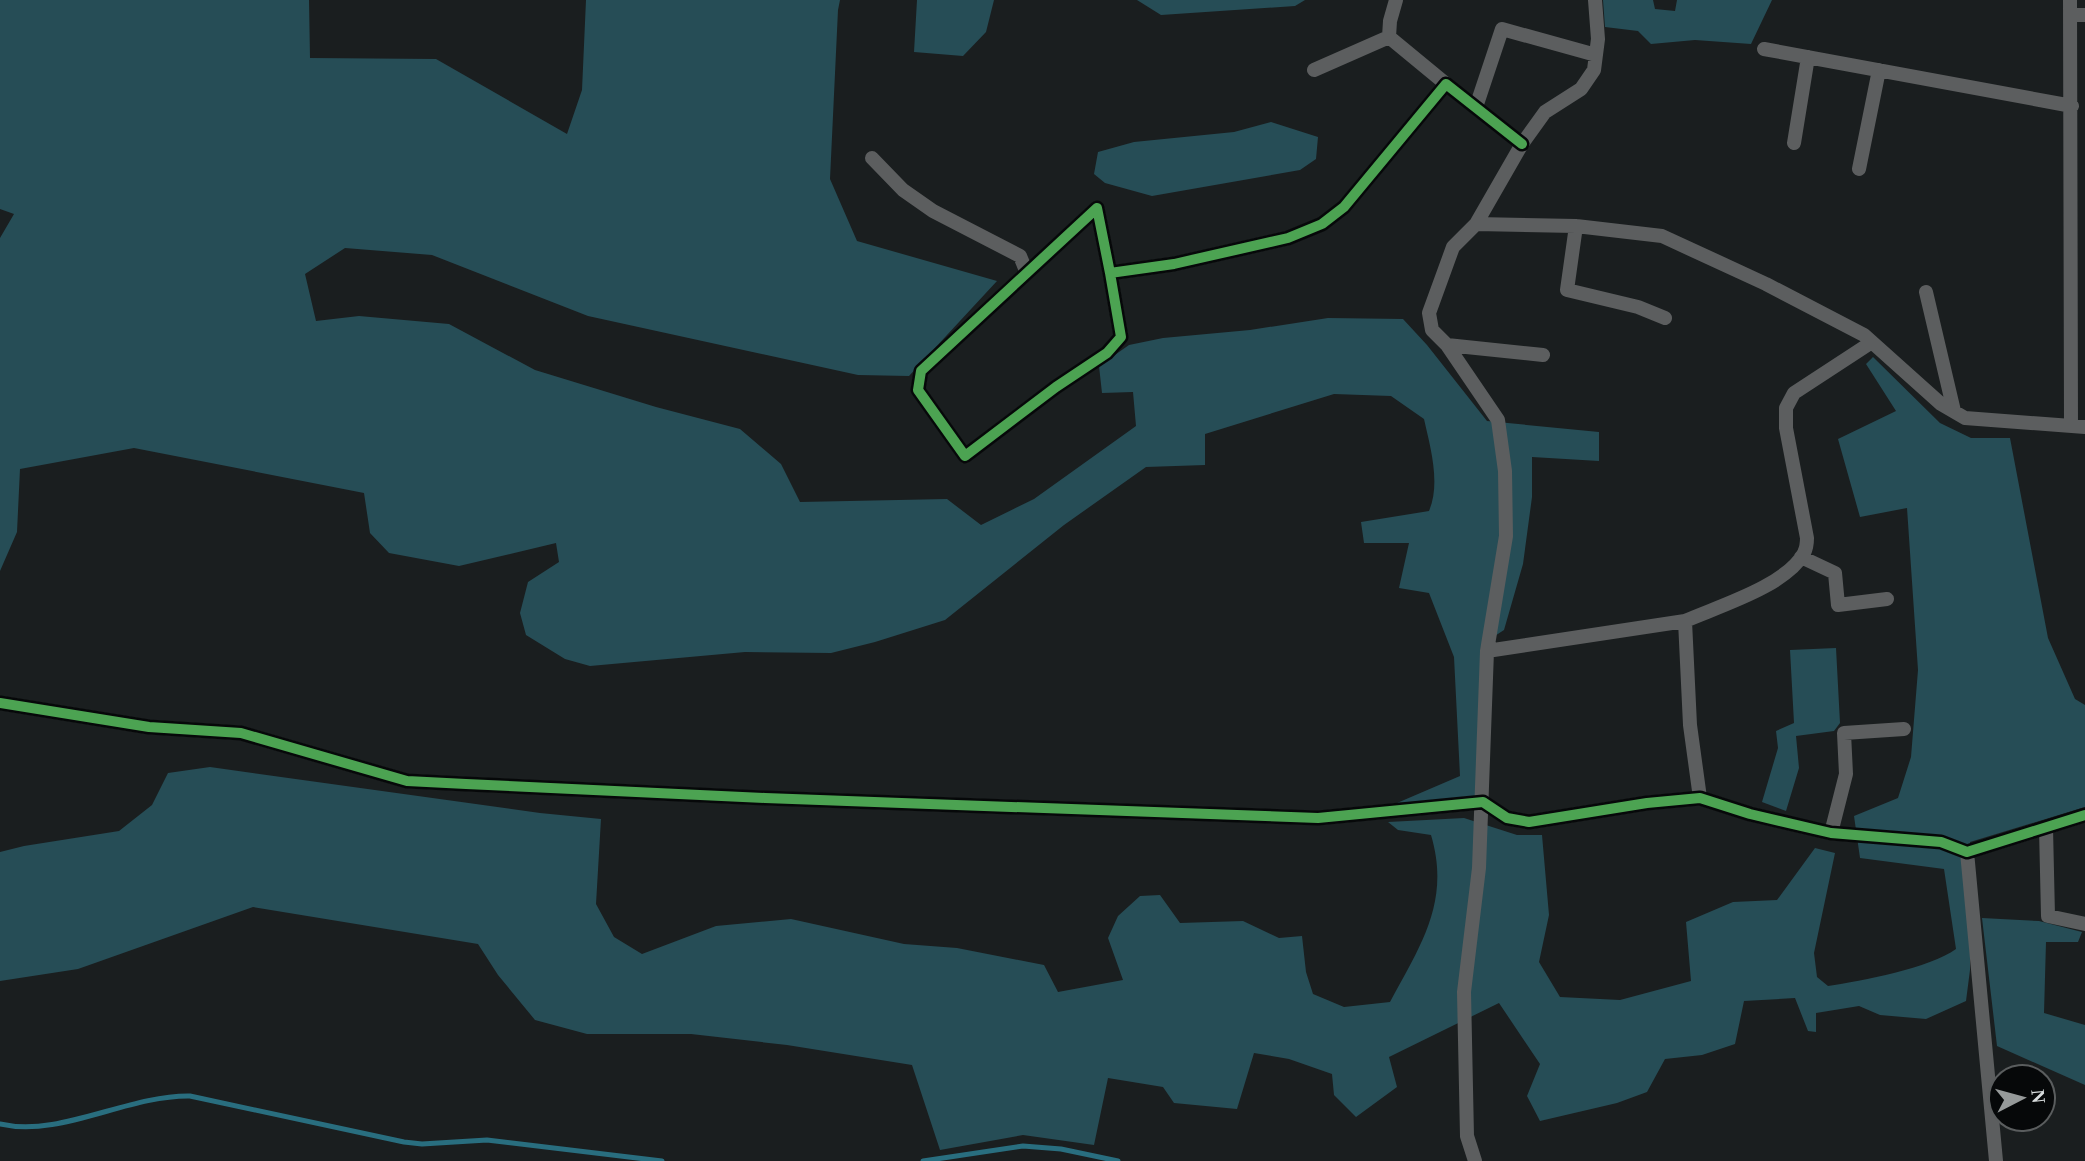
<svg xmlns="http://www.w3.org/2000/svg" width="2085" height="1161" viewBox="0 0 2085 1161" font-family="'Times New Roman',serif">
  <style>
    .forest { fill: #264d56 }
    .lines { fill: none; stroke-linecap: round; stroke-linejoin: round }
    .stream { stroke: #296e7f; stroke-width: 5 }
    .minor { stroke: #5c5e5f; stroke-width: 14 }
    .cycleway-casing { stroke: #060809; stroke-width: 15 }
    .cycleway { stroke: #4ca352; stroke-width: 10 }
  </style>
  <rect width="100%" height="100%" fill="#1a1e1f"/>
  <path class="forest" d="M0,0h309l1,58 126,1 131,75 15,-44 4,-90h254l-2,10 -8,169 27,62 140,40 -88,95 -51,-1 -270,-59 -156,-61 -87,-7 -40,26 11,47 43,-5 90,8 86,46 121,37 84,22 41,35 19,38 147,-3 34,26 53,-26 102,-73 -3,-34 -31,1 -3,-27 30,-21 34,-7 87,-8 78,-12 75,1 24,26 60,76 112,11v29l-67,-4v40l-9,67 -19,66 -23,15 -5,152 -79,6 63,-27 -6,-119 -25,-64 -30,-5 10,-45h-45l-3,-21 68,-11c12,-28 1,-65 -5,-92l-33,-23 -57,-2 -129,40v31l-59,2 -82,58 -119,95 -70,22 -44,11 -86,-1 -155,14 -25,-7 -39,-24 -6,-22 8,-31 31,-20 -3,-19 -97,23 -70,-13 -19,-20 -6,-40 -230,-45 -114,21 -3,63 -17,39v-333l14,-24 -14,-5z
    M917,0h77l-8,32 -23,24 -49,-4z
    M1137,0h168l-10,6 -134,9z
    M1603,0h50l2,9 20,2 2,-11h95l-21,44 -56,-4 -44,4 -13,-13 -33,-4z
    M1271,122l47,15 -2,22 -16,11 -148,26 -47,-13 -11,-9 4,-22 36,-10 100,-10z
    M1873,357l67,66 31,15h39l38,200 27,61 10,6v102l-115,35v128l-4,31 -40,18 -46,-4 -21,-9 -43,7v19l-8,-1 -13,-33 -51,3 -9,43 -33,11 -37,4 -18,33 -30,11 -77,18 -13,-25 13,-32 -41,-61 -110,54 8,30 -41,30 -22,-22 -2,-21 -43,-15 -35,-6 -17,56 -63,-6 -11,-16 -55,-9 -14,67 -71,-10 -83,15 -28,-85 -125,-20 -96,-11h-104l-52,-14 -37,-45 -20,-31 -225,-37 -175,62 -78,12v-129l24,-6 95,-15 33,-26 16,-32 42,-6 330,46 61,6 -5,85 18,33 28,17 74,-28 75,-7 113,25 53,4 87,17 14,27 65,-12 -15,-42 10,-22 22,-20 20,-1 20,28 63,-2 36,17 23,-2 4,36 7,22 31,13 46,-5c30,-56 61,-100 41,-167l-33,-5 -10,-8 76,-4 53,17h25l7,80 -10,47 21,35 60,3 71,-19 -5,-59 47,-20 44,-2 38,-52 20,5 -21,100 3,24 11,9c34,-5 102,-18 128,-37l-12,-80 -84,-11 -6,-42 44,-18 13,-41 7,-87 -11,-162 -47,9 -22,-78 58,-28 -30,-47z
    M1836,648l4,75 -6,8 -38,5 3,32 -13,43 -24,-9 16,-54 -2,-17 18,-8 -4,-73z
    M1982,918l57,3 43,11 -4,10h-32l-2,71 41,12v60l-88,-39z"/>
  <g class="lines">
    <path class="stream" d="M0,1124c60,14 127,-29 190,-28l214,46 18,2 65,-4 175,21
      M923,1161l100,-15 38,3 57,12"/>
    <path class="minor" d="M2070,0l1,425
      M2071,15h14
      M1389,37l57,47
      M1764,49l308,57
      M1314,70l75,-33 1,-16 6,-21
      M1476,107l26,-78 94,26
      M1794,143l14,-86
      M872,158l31,32 30,21 87,45 7,17
      M1859,169l20,-99
      M1476,224l100,2 86,10 104,48 98,51 77,69 24,14 120,9
      M1576,226l-9,64 71,17 27,11
      M1110,273l-13,-65 -176,163 -3,19 47,66 91,-69 51,-34 14,-16 -11,-64 64,-9 114,-26 34,-14 22,-17 102,-123 76,60
      M1926,292l28,119
      M1447,345l51,75 7,51 1,65 -19,115 -8,217 -15,124 3,144 8,25
      M1543,355l-96,-10 -15,-15 -3,-17 24,-66 23,-23 46,-80 23,-32 36,-23 13,-19 4,-31 -3,-39
      M1801,557l34,16 3,32 49,-6
      M1487,651l198,-30
      M0,703l149,24 92,6 166,48 59,3 299,14 553,20 165,-16 24,16 22,4 118,-19 53,-5 50,16 81,19 110,9 26,10 118,-37
      M1700,798l-10,-73 -5,-104c34,-15 101,-35 119,-68 2,-4 3,-10 3,-15l-21,-110v-20l8,-15 78,-51
      M2046,828l2,88 37,8
      M1831,833l15,-59 -2,-41 60,-4
      M1967,852l29,309"/>
    <g class="cycleway-casing">
      <path id="cycleway" d="M1110,273l-13,-65 -176,163 -3,19 47,66 91,-69 51,-34 14,-16 -11,-64 64,-9 114,-26 34,-14 22,-17 102,-123 76,60
        M0,703l149,24 92,6 166,48 59,3 299,14 553,20 165,-16 24,16 22,4 118,-19 53,-5 50,16 81,19 110,9 26,10 118,-37"/>
    </g>
    <use href="#cycleway" class="cycleway"/>
  </g>
  <g transform="translate(2022 1098) rotate(84)"><circle r="33" fill="#060809" stroke="#5a5d5e" stroke-width="2"/>
  <path d="M0-5L12 26L0 18L-12 26Z" fill="#969a9a"/>
  <text y="-10" font-size="19" font-weight="bold" text-anchor="middle" fill="#d8dcdd">N</text>
  </g>
</svg>
